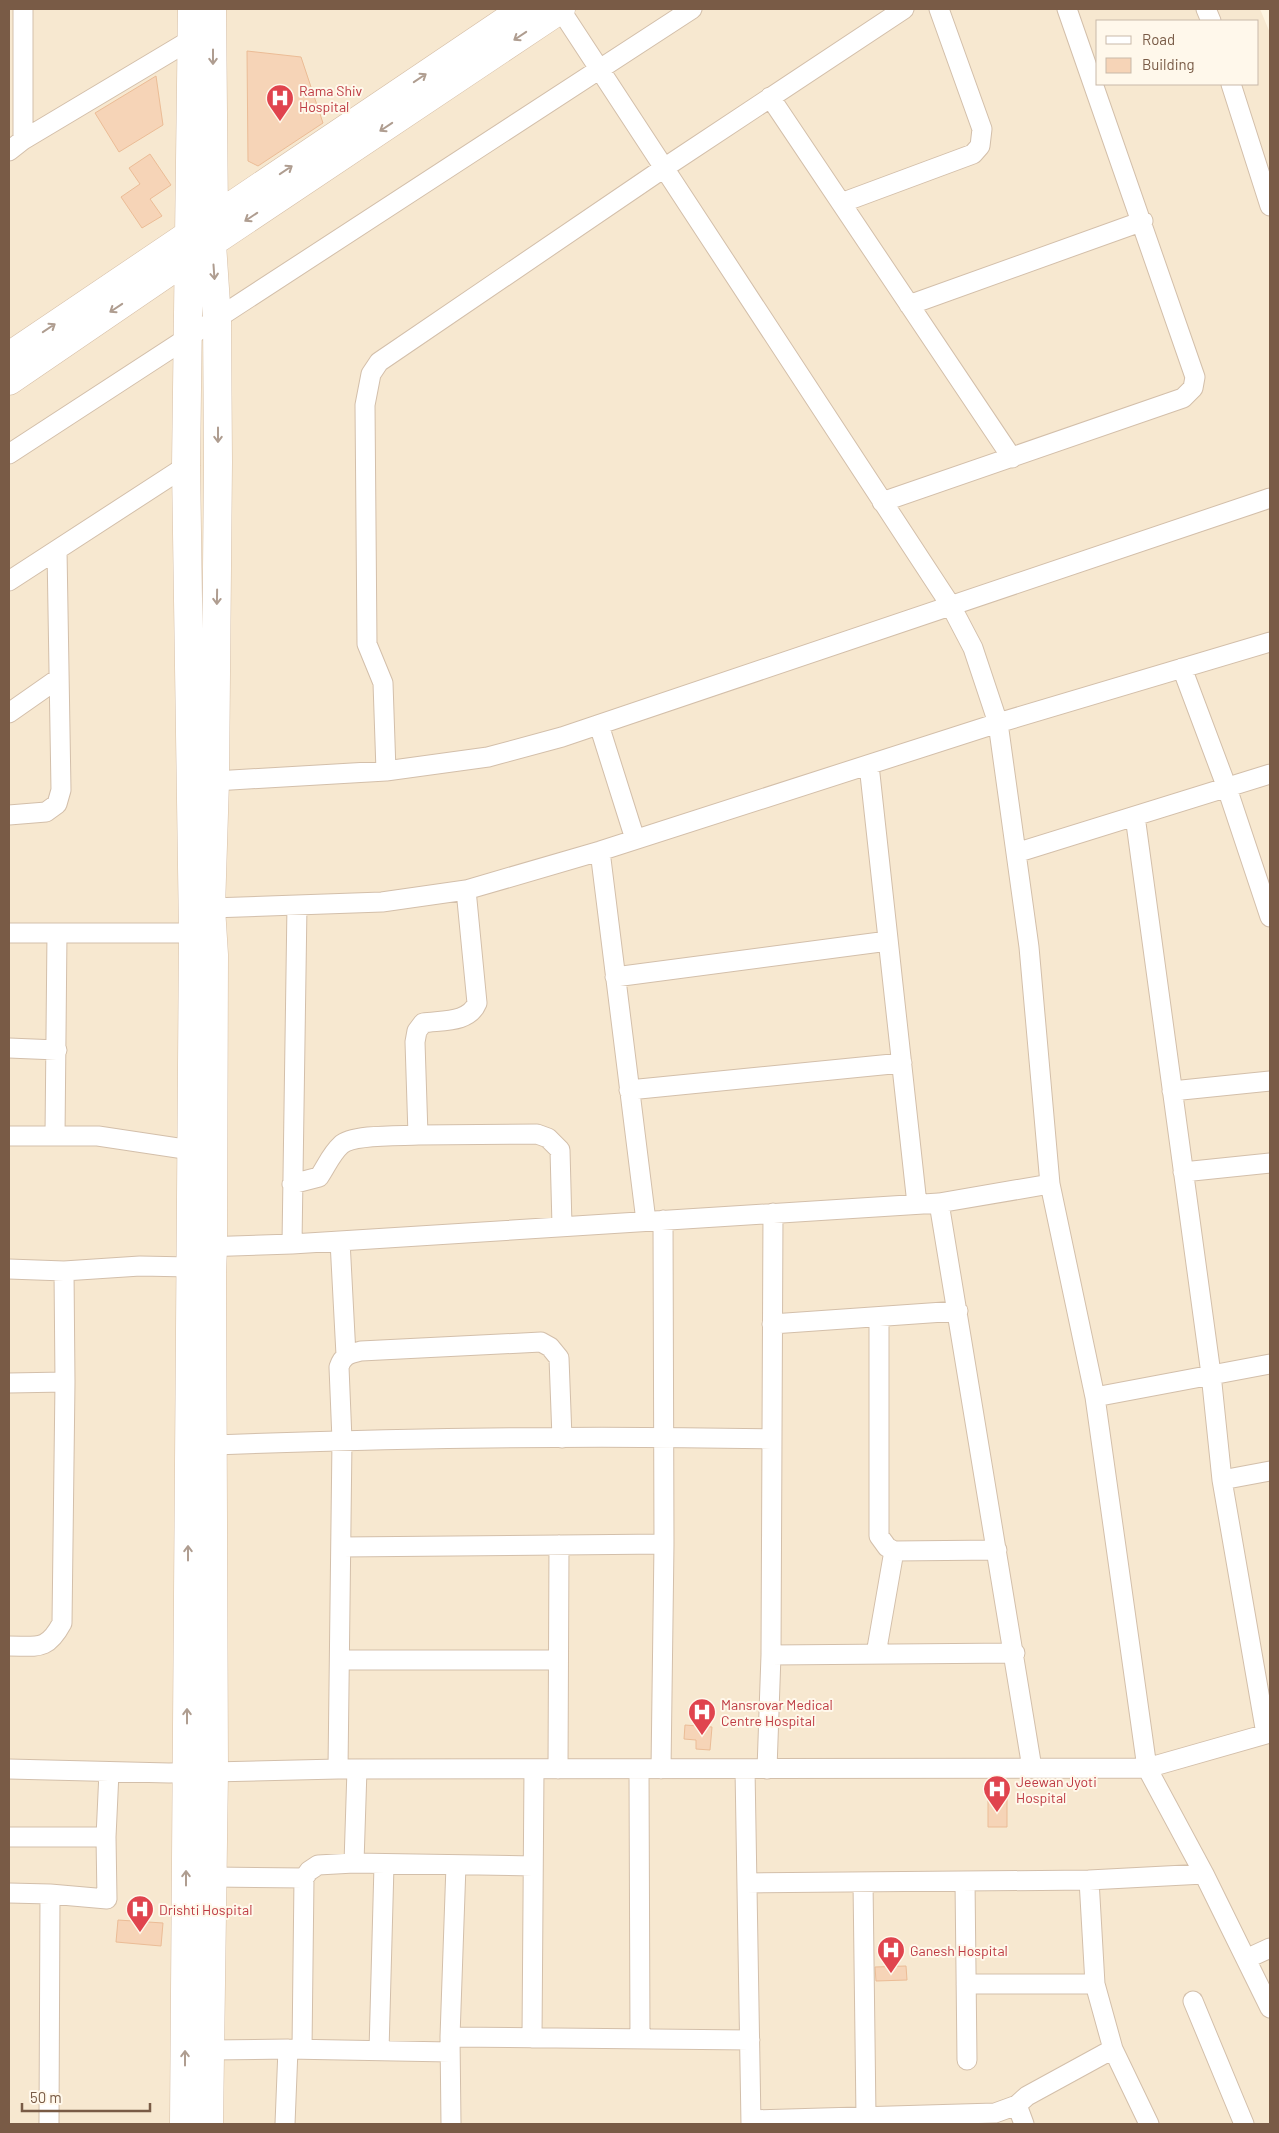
<svg xmlns="http://www.w3.org/2000/svg" width="1279" height="2133" viewBox="0 0 1279 2133" font-family="Barlow,sans-serif">
  <style>
    .residential { fill: #f7e8d0; fill-rule: evenodd }
    .building { fill: #f6d4b7; stroke: #ebbc96 }
    .lines { fill: none; stroke-linecap: round; stroke-linejoin: round }
    .street-casing { stroke: #d3bfaa; stroke-width: 21 }
    .secondary-casing { stroke: #d6bfa7; stroke-width: 29 }
    .street { stroke: #fff; stroke-width: 19 }
    .secondary { stroke: #fff; stroke-width: 28 }
    .oneway { stroke: #af9d90 }
    .labels { text-anchor: middle; dominant-baseline: central; stroke-width: 4; stroke-linejoin: round; paint-order: stroke }
    .health-label { font-size: 14px; fill: #be3a42; stroke: #fff8eb; text-anchor: start }
  </style>
  <rect width="100%" height="100%" fill="#fef5e2"/>
  <path class="residential" d="M9,9h1251l10,24v2091h-1261zM1098,21h160v63h-160z"/>
  <path class="building" d="M247,51l54,6 22,66 -65,43 -10,-5z
    M156,76l7,49 -44,27 -24,-39z
    M150,154l21,31 -21,14 12,17 -20,12 -21,-31 19,-13 -11,-16z
    M685,1725l27,2 -2,23 -14,-1v-9l-12,-1z
    M988,1791h19v36h-19z
    M118,1920l45,3 -2,23 -45,-4z
    M906,1966l1,14 -31,1 -1,-14z"/>
  <g class="lines">
    <g class="street-casing">
      <path id="street" d="M23,9v131
        M560,9l391,597 22,42 25,75 31,224 21,237 45,213 52,371 57,106 66,134
        M1206,9l5,12
        M1231,84l39,122
        M770,97l242,361
        M9,151l14,-11 169,-101
        M841,203l132,-49 7,-8 2,-17 -43,-120
        M909,305l234,-84
        M9,454l683,-445
        M882,502l301,-104 10,-10 2,-11 -128,-368
        M9,581l177,-115
        M1182,668l45,120 43,129
        M9,713l50,-35
        M599,725l36,114
        M869,765l48,439
        M386,771l-3,-88 -16,-39 -2,-239 6,-31 8,-12 285,-194 240,-159
        M215,781l171,-10 102,-14 74,-20 708,-239
        M9,815l37,-3 11,-8 4,-14 -4,-240
        M1135,816l76,558 11,106 44,254
        M600,851l46,370
        M1016,853l254,-79
        M211,908l171,-6 84,-12 134,-39 398,-128 272,-81
        M9,933h196
        M615,977l273,-36
        M9,1048l48,2
        M629,1090l273,-27
        M1172,1091l98,-10
        M418,1135l119,-1 11,4 12,12 2,76
        M9,1136h89l93,14
        M55,1136l2,-203
        M1183,1172l87,-9
        M292,1184l27,-7c7,-10 12,-23 22,-32 11,-11 61,-9 77,-10l-3,-93 2,-11 6,-8c19,-3 46,0 54,-20l-11,-113
        M939,1203l93,565
        M340,1241l6,114
        M292,1244l5,-339
        M202,1247l90,-3 647,-41 111,-19
        M9,1269l55,2 76,-5 50,1
        M879,1317v219l8,11 7,4 103,-1
        M772,1324l186,-13
        M9,1383l56,-1
        M1095,1397l175,-33
        M214,1445c185,-7 372,-10 557,-6
        M1222,1480l48,-9
        M342,1547l322,-3
        M9,1646c29,0 38,5 53,-23l3,-241 -1,-111
        M876,1654l18,-103
        M771,1655l244,-2
        M340,1660h218
        M9,1769l160,4 169,-4 809,-1 123,-35
        M338,1769l4,-329 -3,-73c4,-12 10,-13 22,-16l180,-9 9,5 9,11 3,80
        M558,1769l1,-224
        M639,1769l1,270
        M661,1769l3,-225 -1,-324
        M745,1769l6,355
        M767,1769l4,-114 2,-442
        M9,1837h97
        M354,1863l3,-94
        M213,1877l91,1
        M1089,1880l6,104 18,65 36,75
        M965,1881l2,179
        M863,1882l3,235
        M747,1883l342,-3 115,-6
        M9,1893l41,1 57,5 -1,-62 3,-65
        M1246,1959l24,-11
        M966,1984h129
        M1193,2001l51,123
        M450,2037l300,3
        M532,2038l2,-269
        M302,2049l2,-171 5,-7 9,-6 36,-2 179,3
        M211,2050l77,-1 162,3
        M379,2051l5,-186
        M1017,2105l7,19
        M751,2120l244,-7 22,-8 10,-9 86,-47
        M49,2124l1,-230
        M285,2124l3,-75
        M451,2124l-1,-87 6,-172"/>
    </g>
    <g class="secondary-casing">
      <path id="secondary" d="M9,356l514,-347
        M9,381l180,-123 372,-249
        M184,2124l9,-1191 -7,-467 6,-457
        M209,2124l5,-353 -2,-498 1,-26 1,-292 -3,-47 4,-127 3,-319 -1,-143 -5,-75 2,-26 -2,-209"/>
    </g>
    <use href="#street" class="street"/>
    <use href="#secondary" class="secondary"/>
  </g>
  <defs><path id="oneway-shaft" d="M-6 0H5M1.5-3L5.5 0L1.5 3" fill="none" stroke-width="1.6" stroke-linecap="round" stroke-linejoin="round" transform="scale(1.25)"/></defs>
  <g class="oneway">
    <use href="#oneway-shaft" transform="translate(520 36) rotate(146)"/>
    <use href="#oneway-shaft" transform="translate(213 57) rotate(90)"/>
    <use href="#oneway-shaft" transform="translate(420 78) rotate(-34)"/>
    <use href="#oneway-shaft" transform="translate(386 127) rotate(146)"/>
    <use href="#oneway-shaft" transform="translate(286 170) rotate(-34)"/>
    <use href="#oneway-shaft" transform="translate(251 217) rotate(146)"/>
    <use href="#oneway-shaft" transform="translate(214 272) rotate(86)"/>
    <use href="#oneway-shaft" transform="translate(116 308) rotate(146)"/>
    <use href="#oneway-shaft" transform="translate(49 328) rotate(-34)"/>
    <use href="#oneway-shaft" transform="translate(218 435) rotate(90)"/>
    <use href="#oneway-shaft" transform="translate(217 597) rotate(91)"/>
    <use href="#oneway-shaft" transform="translate(188 1553) rotate(-90)"/>
    <use href="#oneway-shaft" transform="translate(187 1716) rotate(-90)"/>
    <use href="#oneway-shaft" transform="translate(186 1878) rotate(-90)"/>
    <use href="#oneway-shaft" transform="translate(185 2058) rotate(-90)"/>
  </g>
  <defs>
    <g id="hospital-pin" transform="scale(1.4375)"><path d="M0 17L-7.5 6A9.5 9.5 0 1 1 7.5 6Z" fill="#e0444e" stroke="#fff8eb"/><path d="M-5-5h3v3.5h4V-5h3V5h-3V1.5h-4V5h-3Z" fill="#fff"/></g>
  </defs>
  <g fill-rule="evenodd">
    <use href="#hospital-pin" x="280" y="98"/>
    <use href="#hospital-pin" x="702" y="1712"/>
    <use href="#hospital-pin" x="997" y="1789"/>
    <use href="#hospital-pin" x="140" y="1909"/>
    <use href="#hospital-pin" x="891" y="1950"/>
  </g>
  <g class="labels">
    <g class="health-label">
      <text x="299" y="90">Rama Shiv<tspan x="299" dy="16">Hospital</tspan></text>
      <text x="721" y="1704">Mansrovar Medical<tspan x="721" dy="16">Centre Hospital</tspan></text>
      <text x="1016" y="1781">Jeewan Jyoti<tspan x="1016" dy="16">Hospital</tspan></text>
      <text x="159" y="1909">Drishti Hospital</text>
      <text x="910" y="1950">Ganesh Hospital</text>
    </g>
  </g>
  <rect width="1279" height="2133" fill="none" stroke="#795b46" stroke-width="20"/>
  <rect x="1096" y="20" width="162" height="65" fill="#fff8eb" stroke="#c9b9a9"/>
  <rect x="1106" y="36" width="25" height="8" fill="#ffffff" stroke="#c9b9a9"/>
  <text x="1142" y="45" font-size="15" fill="#795b46">Road</text>
  <rect x="1106" y="58" width="25" height="15" fill="#f6d4b7" stroke="#c9b9a9"/>
  <text x="1142" y="70" font-size="15" fill="#795b46">Building</text>
  <path d="M22 2103v8h128v-8" fill="none" stroke="#795b46" stroke-width="2.5"/>
  <text x="30" y="2103" font-size="15" fill="#795b46" stroke="#fff8eb" stroke-width="4" paint-order="stroke">50 m</text>
</svg>
